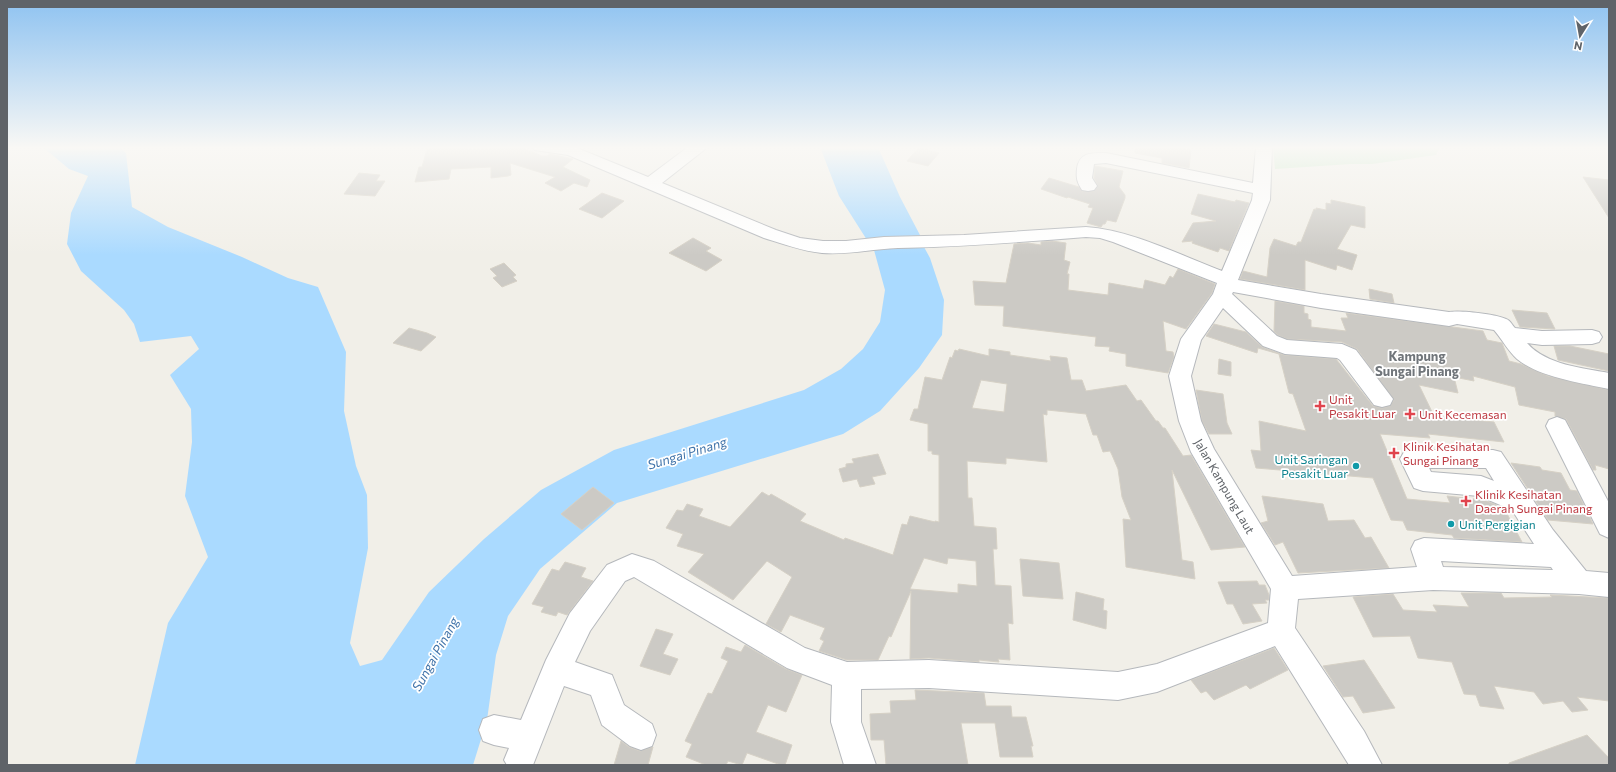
<svg xmlns="http://www.w3.org/2000/svg" width="1616" height="772" viewBox="0 0 1616 772" font-family="Commissioner,sans-serif">
  <style>
    .green { fill: #c5e8c5 }
    .water { fill: #aadaff }
    .building { fill: #cccac5; stroke: #d6d1c6; fill-rule: evenodd }
    .lines { fill: none; stroke-linecap: round; stroke-linejoin: round }
    .minor-casing { stroke: #b5b8bc; stroke-width: 2 }
    .minor { fill: #fff; fill-rule: evenodd }
    .health-dot { fill: #e0444e; stroke: #fff; stroke-width: 1.5 }
    .culture-dot { fill: #0f9aa8; stroke: #fff; stroke-width: 1.5 }
    .labels { text-anchor: middle; dominant-baseline: central; stroke-width: 3.5; stroke-linejoin: round; paint-order: stroke }
    .health-label { font-size: 12px; fill: #be3a42; stroke: #fff; text-anchor: start }
    .culture-label { font-size: 12px; fill: #0d838f; stroke: #fff; text-anchor: end }
    .street-label { font-size: 12px; fill: #5f6368; stroke: #fff }
    .neighbourhood-label { font-size: 13px; font-weight: bold; fill: #70757a; stroke: #fff }
    .water-label { font-size: 13px; font-style: italic; fill: #4174aa; stroke: #fff }
  </style>
  <rect width="100%" height="100%" fill="#f1efe8"/>
  <path class="green" d="M1273,147h167l-4,8 -64,9h-21l-76,5z"/>
  <path class="water" d="M43,147h76l7,6 6,54 36,20 74,30 46,21 30,9 28,65 -2,59 12,55 11,29 1,53 -18,95 10,23 22,-6 47,-68 55,-53 57,-49 73,-40 190,-60 37,-21 22,-20 17,-27 5,-32 -11,-40 24,-2 -31,-8 -28,-44 -19,-49h58l22,50 21,40 -14,1 3,10 14,-1 6,11 14,42 -2,35 -23,33 -39,43 -37,23 -226,69 -77,66 -32,47 -12,39 -9,65 -14,45h-338l33,-142 40,-66 -23,-61 7,-54 -1,-33 -21,-34 29,-26 -8,-13 -51,6 -6,-18 -10,-14 -43,-39 -14,-27 4,-31 17,-37 -19,-7z"/>
  <path class="building" d="M432,147h36l-1,2 54,-2 21,9h5l3,-2 23,5 -10,8 27,13 -3,7 -13,-4 -13,8 -16,-8 10,-6 -45,-14 1,12 -3,1 -17,2v-11l-40,2 -2,10 -34,3 4,-15h3l5,-18 5,-1z
    M919,147l20,6 -11,13 -21,-5z
    M1135,147h40l16,3 -2,18 -27,-5v-5l-27,-5z
    M1095,166l28,5 -4,16 6,8v3l-9,24 -9,-2 -2,4h-2l-2,3 -14,-4 6,-15 -5,-1 2,-3 -22,-7 -1,1 -26,-9 8,-11 30,9 3,4h12l4,-5 -4,-8z
    M359,173l21,2 -4,6h9l-10,15 -31,-2z
    M1583,177l26,3v38z
    M602,193l22,8 -22,17 -23,-9z
    M1198,194l37,8 1,-2 13,3 -20,48 -9,-3 -2,4 -26,-9 1,-2 -11,1 11,-19 23,-2 -25,-7z
    M1331,200l34,7v21l-14,-3 -14,24 20,6 -5,15 -15,-5 -1,5 -31,-10v30l-65,-11 3,-8 24,6 3,-29 4,-9 22,7 2,-4h3l13,-33 2,1v-2l10,2v-7l5,1z
    M693,238l18,10 -5,3 16,9 -16,11 -37,-18z
    M1052,241l14,2 -2,17 6,2 -3,12h2l-1,16 40,5 1,-12 34,6 2,-9 20,5 5,-9 3,2 5,-9 37,15 -3,9 -26,36 -23,-8 3,30 7,1 1,5 -6,16 -42,-7v-12l-17,-3 1,-4 -15,-1 1,-9 -93,-11 1,-20 -29,-1 -2,-24 33,2 8,-39 14,-1 13,2v-3z
    M504,263l12,12 -3,2 4,4 -15,6 -9,-9 4,-2 -7,-7z
    M1369,289l23,5 2,9 -24,-4z
    M1275,301l29,5v7l4,1v5l3,1v7l35,4 -5,-13h7l-2,-5 137,18 4,9 15,3 7,18 12,3 27,12 61,14v79l-14,-4 1,5h-3l-27,-51 -11,-3v-4l-36,-7 -4,-18 -42,-11 1,5 -20,-4 4,16 -39,-8 15,31 60,6 10,20 -76,-8 2,4 -50,-4 27,65 43,4 -3,-7 37,4 20,8 18,34 -68,-4 -2,-3 -45,-5 -4,-9 -12,-1 -18,-42 -117,-10 -5,-18 10,1 -2,-30 47,10 -13,-37 -4,-1 -10,-39 -21,-6 -1,5 -51,-17 8,-12 32,8 16,15 22,8 52,4 37,47 9,2 8,-2 4,-6 -37,-51 -15,-7 -55,-3 -9,-4 -4,-4z
    M1512,310l35,3 8,16 -35,-2z
    M409,328l18,5 9,4 -15,14 -28,-8z
    M1554,346h16l39,8v17l-51,-11z
    M959,349l30,7v-7l21,3v3l41,6 -1,-5 17,2 4,22h11l4,11 40,-6 11,16 4,-1 15,21h2l5,7h2l18,28 8,-1 54,92 -34,3 -39,-80 10,90 11,2 2,17 -69,-12 -3,-48 8,1 -9,-23 -4,-28 -6,-14 -2,-4 -7,1 -6,-17h-4l-7,-21 -39,-4v5l-4,-1 4,48 -41,-4v6l-39,-3 1,37h4l2,28 22,2 1,21h-4l2,36 16,1 2,38 -5,-1 2,37 -12,-1 1,3 -20,-2v2l-50,-4 -19,1 1,-68 -20,46 -2,-1 -11,24h-31l-28,-9 5,-10 -4,-2 5,-11 -35,-13 -9,17 -15,-8 26,-47 -25,-16 -34,39 -45,-28 16,-18 -27,-8 6,-12 -17,-6 11,-18 6,1 4,-7 16,5 -4,7 31,11 32,-35 7,4 2,-2 35,20 -6,7 44,19 1,-2 48,17 9,-31 5,1 3,-9 25,6v-1l4,1v-67l-7,-1v-3h-4v-27l-18,-4 4,-11h4l7,-32 17,3 8,-23 2,1 3,-8 3,1zM981,380l26,4 -3,28 -32,-4zM924,558l23,6 1,-6 28,3 1,25 -19,-2v9l-48,-4z
    M1219,359l12,3v14l-13,-2z
    M1196,390l27,4 4,29 5,11h-23l-7,-13z
    M878,454l8,20 -14,3 3,7 -15,3 -3,-8 -14,3 -4,-13 7,-2v-3l8,-1 -2,-4z
    M1511,463l29,4 2,3 19,3 9,17 7,1 16,33 -45,-4z
    M593,487l21,16 -32,27 -21,-16z
    M1262,496l61,8 5,17 26,-1 11,18 6,-1 18,31 -91,5 -15,-31 -8,3 -14,-22 7,-2z
    M1020,559l39,4 4,36 -40,-3z
    M565,562l21,6 -5,9 12,4 -26,34 -9,-3 -2,4 -15,-4 3,-5 -12,-3 20,-35 7,2z
    M1257,581l2,4h6l4,10v5h-4l2,3 -15,1 10,17 -19,3 -10,-20h-6l-9,-22z
    M1076,592l28,7 -1,11 4,1 -1,18 -33,-9z
    M1461,593h40l3,5 48,-1 -2,-2 59,3v103l-32,-4 11,13 -16,2 -9,-11 -20,3 -9,-12 -40,-6 10,23 -24,-3 -4,-11 -12,-1 -12,-32 -34,-4 -8,-22 -37,1 -20,-40 40,-3 10,16 34,2 -4,-7 36,2z
    M656,629l17,5 -10,20 15,5 -8,16 -30,-9z
    M745,645l41,24 16,6 -16,37 -18,-7 -12,27 36,13 -7,20h-4l-34,-12 -5,12 -14,-4 -2,4h-20l-20,-8 6,-13 -7,-3 23,-48 4,1 16,-33 -7,-3 5,-11 15,5z
    M1274,648l14,22 -38,19 -4,-4 -32,15 -8,-9 -5,2 -10,-13z
    M1364,660l31,48 -32,5 -10,-17 -10,1 -20,-31z
    M915,690l69,3 2,13h25l1,11h14l7,29h-2l2,11h-33l-5,-34h-34l7,42h-82l-2,-25h-13l-1,-26 21,-1 -1,-12 26,-1z
    M1587,735l22,23v7h-100v-2z
    M621,741l8,6 11,4 13,-4 -5,18h-34z"/>
  <g class="lines">
    <g class="minor-casing">
      <path id="minor" d="M533,147l44,1 71,29 40,-30h18l-2,3 -42,33 114,47 24,8 23,3h23l38,-4 80,-2 122,-8c45,3 94,28 136,44l30,-71 1,-7 -147,-30 -12,1 -2,14 5,8 -3,4 -6,1 -6,-1c-5,-8 -6,-12 -5,-21 2,-17 15,-16 29,-16l147,30 3,-36h16l-2,53 -32,80 83,14 128,18c10,-2 47,2 57,7 4,1 6,6 9,9l27,3 50,-1 7,2 3,5 -3,5 -7,2 -50,1 -15,-2c19,22 56,25 82,30v16c-28,-6 -70,-12 -92,-30 -9,-8 -15,-20 -23,-29l-37,-6 -8,2 -128,-18 -88,-16 -1,2 45,42 10,4 55,4 14,6 37,49 -3,6 -8,2 -8,-2 -34,-45 -3,-2 -52,-4 -22,-8 -40,-38 -22,32 -10,36 10,45 13,28 78,127 125,-9 -6,-18 4,-8 9,-3 110,6 -22,-34 -33,-14 -56,-5 -9,-3 -14,-29 4,-7 8,-2h81l8,2 52,78 33,41 23,2v24l-30,-3 -146,-4 -135,9 -3,29 69,103 18,34h-33l-74,-119 -118,46 -39,8 -189,-12 -68,1v33l15,43h-32l-13,-43 1,-37 -45,-17 -153,-91 -9,4 -35,50 -15,31 37,13 12,30 28,19 4,11 -4,11 -11,4 -11,-4 -28,-21 -11,-30 -27,-9 -31,79h-26l-3,-5 5,-12 -15,-3 -11,-4 -4,-11 4,-11 11,-4 27,5 25,-60 24,-47 37,-48 25,-11 22,7 151,87 42,14 82,-2 189,12 39,-8 111,-41 3,-34 -80,-137 -12,-31 -10,-45 12,-37 32,-45 4,-11 -104,-41 -13,-4 -14,-1c-63,5 -125,10 -188,11 -25,1 -51,7 -76,5 -20,-2 -39,-9 -58,-15l-196,-83 -33,-5zM1429,468h57l8,13 -13,-5 -50,-4zM1441,561l110,6 2,3 -110,-3z
        M1557,417l8,3 44,83v35l-9,-4 -54,-108 3,-6z"/>
    </g>
    <use href="#minor" class="minor"/>
  </g>
  <linearGradient id="sky" x2="0" y2="1"><stop stop-color="#8fc3f1"/><stop offset="0.58" stop-color="#f9f8f5"/><stop offset="1" stop-color="#f9f8f5" stop-opacity="0"/></linearGradient>
  <rect width="1616" height="255" fill="url(#sky)"/>
  <g class="health-dot">
    <path d="M1318 400h4v4h4v4h-4v4h-4v-4h-4v-4h4z"/>
    <path d="M1408 408h4v4h4v4h-4v4h-4v-4h-4v-4h4z"/>
    <path d="M1392 447h4v4h4v4h-4v4h-4v-4h-4v-4h4z"/>
    <path d="M1464 495h4v4h4v4h-4v4h-4v-4h-4v-4h4z"/>
  </g>
  <g class="culture-dot">
    <circle cx="1356" cy="466" r="4"/>
    <circle cx="1451" cy="524" r="4"/>
  </g>
  <g class="labels">
    <g class="health-label">
      <text x="1329" y="399">Unit<tspan x="1329" dy="14">Pesakit Luar</tspan></text>
      <text x="1419" y="414">Unit Kecemasan</text>
      <text x="1403" y="446">Klinik Kesihatan<tspan x="1403" dy="14">Sungai Pinang</tspan></text>
      <text x="1475" y="494">Klinik Kesihatan<tspan x="1475" dy="14">Daerah Sungai Pinang</tspan></text>
    </g>
    <g class="culture-label">
      <text x="1348" y="459">Unit Saringan<tspan x="1348" dy="14">Pesakit Luar</tspan></text>
      <text x="1459" y="524" text-anchor="start">Unit Pergigian</text>
    </g>
    <g class="street-label">
      <text transform="translate(1225 486) rotate(60)">Jalan Kampung Laut</text>
    </g>
    <g class="neighbourhood-label">
      <text x="1417" y="356">Kampung<tspan x="1417" dy="15">Sungai Pinang</tspan></text>
    </g>
    <g class="water-label">
      <text transform="translate(687 453) rotate(-17)">Sungai Pinang</text>
      <text transform="translate(435 654) rotate(-61)">Sungai Pinang</text>
    </g>
  </g>
  <rect width="1616" height="772" fill="none" stroke="#5f6368" stroke-width="16"/>
  <g transform="translate(1580 36) rotate(191)" stroke="#ffffff" stroke-width="3" paint-order="stroke">
  <path d="M0-3L7 15L0 10L-7 15Z" fill="#5f6368"/>
  <text y="-6" font-size="11" font-weight="bold" text-anchor="middle" fill="#5f6368">N</text>
  </g>
</svg>
